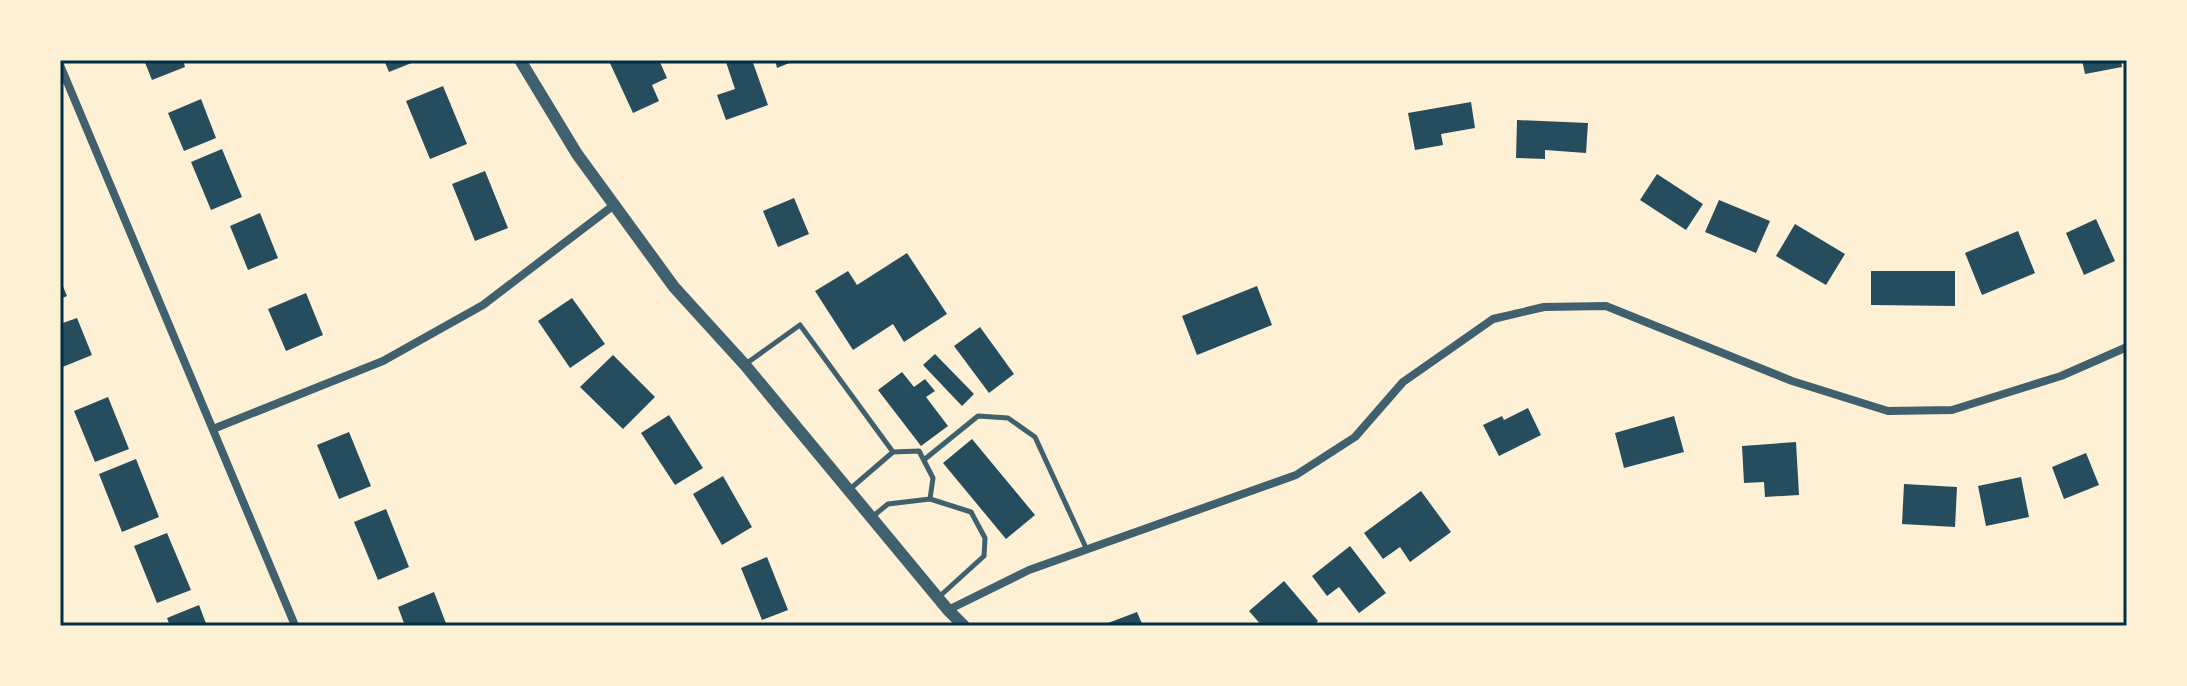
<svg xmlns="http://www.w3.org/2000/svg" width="2187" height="686" viewBox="0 0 2187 686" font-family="Jost,sans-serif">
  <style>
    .building { fill: #264d5e }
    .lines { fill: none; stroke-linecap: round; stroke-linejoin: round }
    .service { stroke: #3f606c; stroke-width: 5 }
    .minor { stroke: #3f606c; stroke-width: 8 }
    .tertiary { stroke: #3f606c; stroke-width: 12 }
    .neatline { fill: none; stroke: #003049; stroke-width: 3 }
  </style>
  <rect width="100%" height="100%" fill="#fdf0d5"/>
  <path class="building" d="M144,60h39l2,7 -33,13z
    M384,60h35l-30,12z
    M636,60l1,2 22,-2 8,18 -15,7 7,16 -26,12 -24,-52z
    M732,60h20l16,45 -42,15 -9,-25 18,-6 -9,-27z
    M775,60h22l-20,8z
    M2082,60h39l1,7 -37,7z
    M443,86l24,58 -37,15 -24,-58z
    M201,99l15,39 -32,13 -16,-38z
    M1471,102l4,26 -34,6 2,11 -28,5 -7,-37z
    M1517,120l71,3 -2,30 -41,-3v9l-29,-1z
    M222,149l20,48 -31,13 -20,-48z
    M485,171l23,57 -33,13 -23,-57z
    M1657,174l46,30 -17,26 -46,-30z
    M794,198l15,36 -31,13 -15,-36z
    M1719,200l51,21 -14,32 -51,-21z
    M260,213l18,45 -30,12 -18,-44z
    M2096,219l19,42 -31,14 -18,-42z
    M1795,224l50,30 -19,31 -50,-29z
    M2018,231l17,42 -53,22 -17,-42z
    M907,253l40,61 -43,28 -11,-18 -40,26 -38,-59 33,-20 9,14z
    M1871,271h84v35l-84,-1z
    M60,279l7,17 -7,3z
    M1257,286l15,39 -75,30 -15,-39z
    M306,293l17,42 -37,16 -18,-42z
    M572,298l33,46 -35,24 -32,-47z
    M77,318l15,37 -32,13v-44z
    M980,327l34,47 -25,19 -35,-47z
    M935,354l39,40 -12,12 -39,-41z
    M613,355l42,42 -32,32 -43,-42z
    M902,372l12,15 11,-8 10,12 -9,6 22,29 -27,20 -43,-56z
    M108,397l21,52 -34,13 -21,-51z
    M1528,408l13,27 -42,21 -16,-31 19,-9 2,4z
    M669,415l34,53 -28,17 -34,-52z
    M1674,416l10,36 -60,16 -9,-35z
    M349,432l22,54 -32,13 -22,-54z
    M972,439l63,76 -29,24 -63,-76z
    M1796,442l3,53 -34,2 -1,-15 -20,1 -2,-37z
    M2086,453l13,32 -35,14 -12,-32z
    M136,459l23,58 -37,15 -23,-58z
    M723,476l29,51 -30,18 -29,-51z
    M2021,477l8,40 -43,9 -8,-40z
    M1904,484l53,3 -2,40 -53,-3z
    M1421,491l30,41 -41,30 -10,-15 -17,12 -19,-26z
    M386,509l23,58 -31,13 -24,-58z
    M167,533l24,57 -34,13 -23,-57z
    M1350,546l36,47 -27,20 -20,-26 -12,9 -15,-20z
    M767,557l21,53 -26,10 -21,-52z
    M1284,581l34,40 -5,5h-51l-13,-15z
    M434,592l13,34h-42l-7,-19z
    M199,605l8,21h-37l-3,-8z
    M1137,612l6,14h-34l-1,-3z"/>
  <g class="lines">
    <path class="service" d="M747,363l53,-38 93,127
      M925,459l53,-43 30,2 27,19 52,113
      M850,489l43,-37 26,-1 14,27 -3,21 41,13 14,26 -1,18 -44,40
      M872,517l16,-13 42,-5"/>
    <path class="minor" d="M60,65l234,558
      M213,429l170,-68 100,-56 131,-100
      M948,610l81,-40 267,-95 59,-38 48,-55 90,-63 51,-12 62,-1 186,75 96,30 64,-1 109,-34 66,-29"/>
    <path class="tertiary" d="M520,60l57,94 97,133 71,78 203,245 16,16"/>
  </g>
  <rect width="2187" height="686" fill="none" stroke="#fdf0d5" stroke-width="124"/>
  <rect x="62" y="62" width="2063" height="562" class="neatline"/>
</svg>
